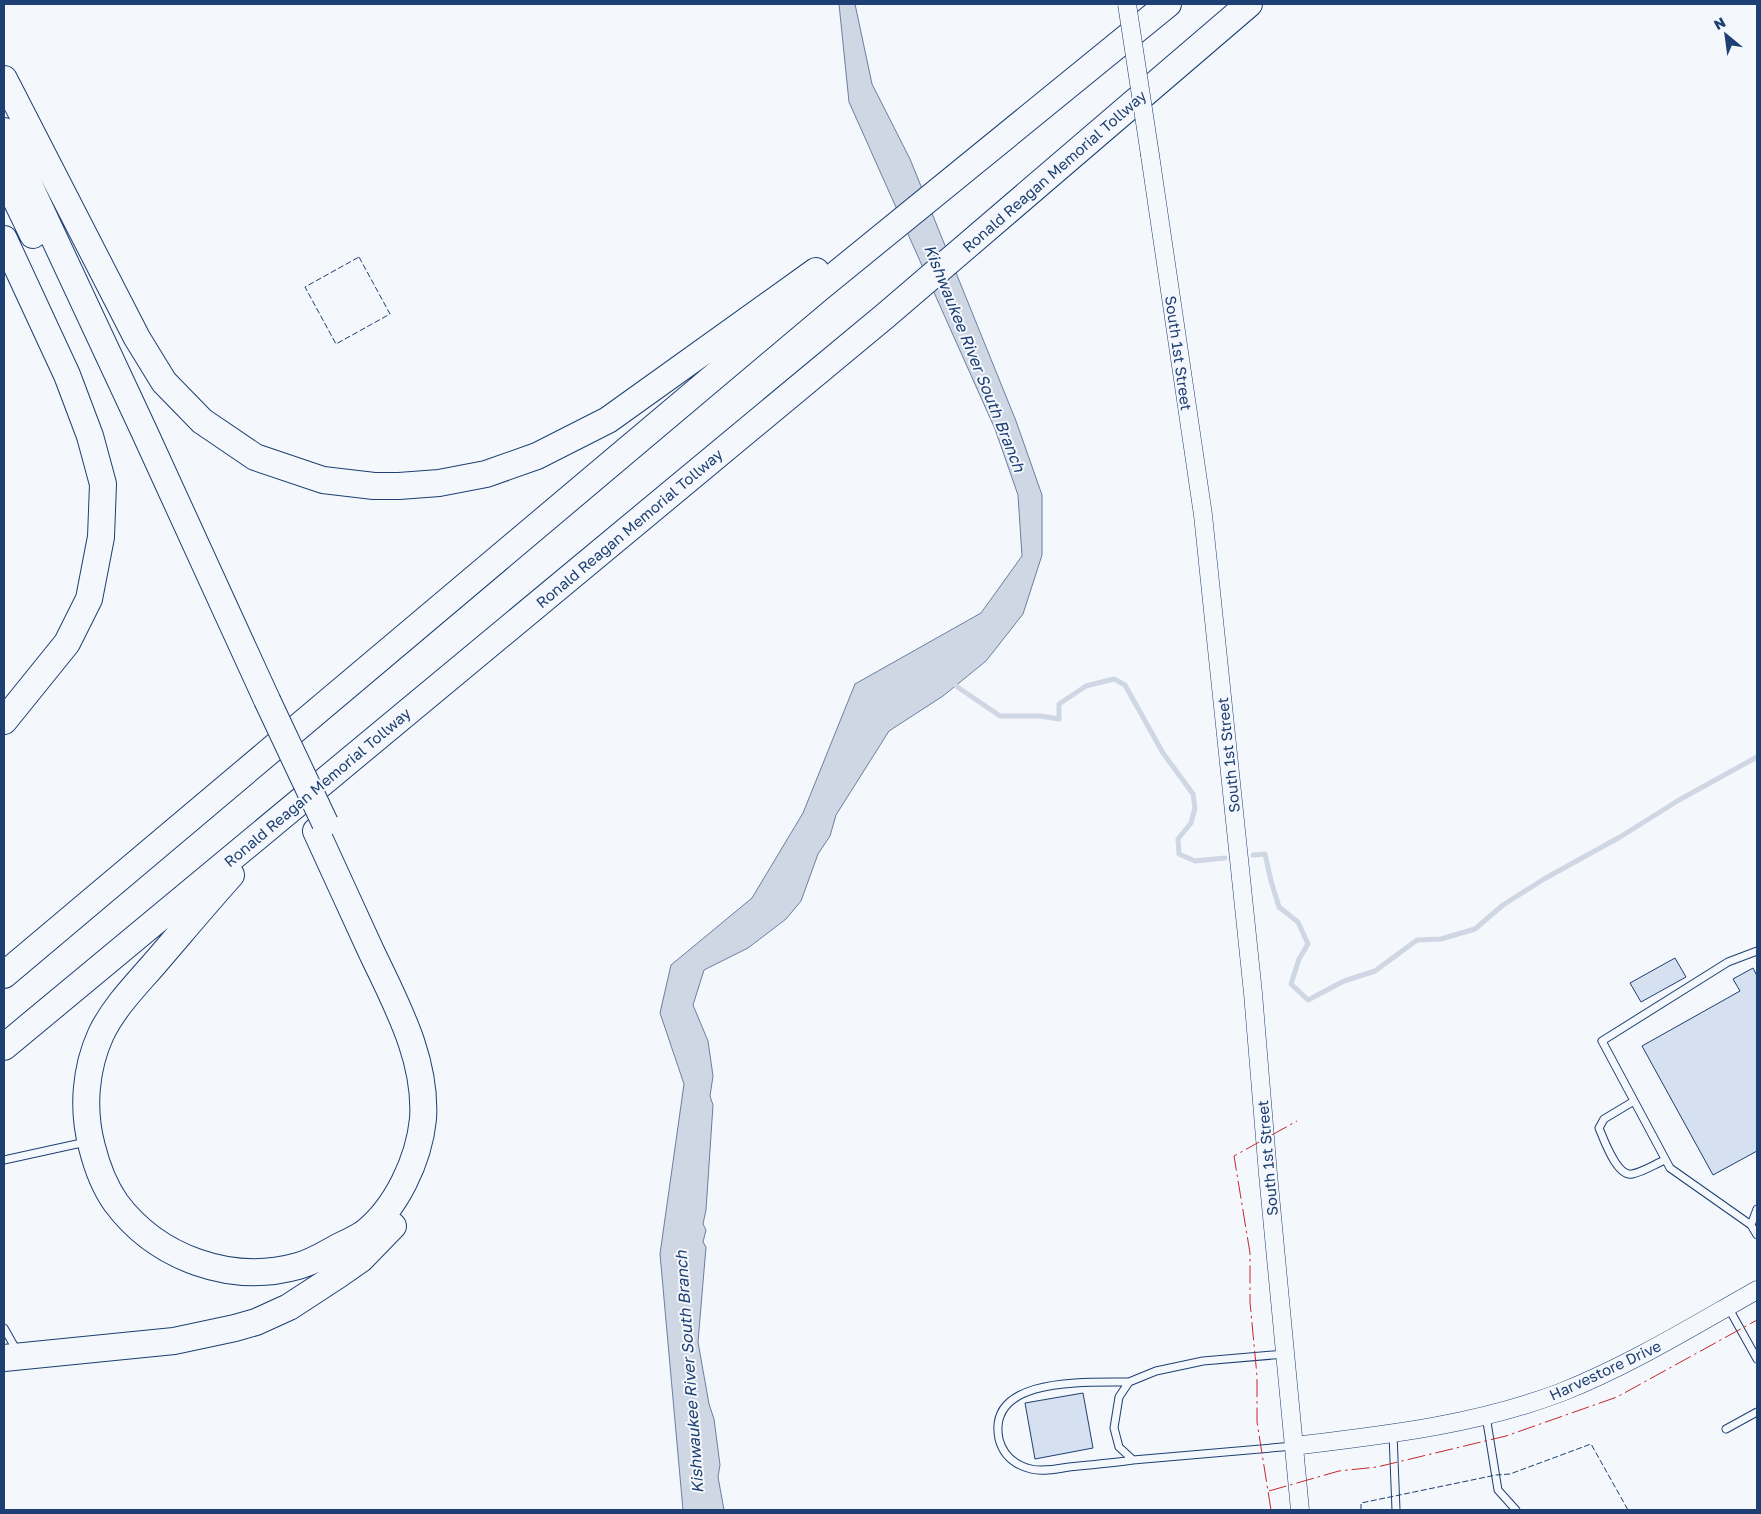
<svg xmlns="http://www.w3.org/2000/svg" width="1761" height="1514" viewBox="0 0 1761 1514" font-family="'Golos Text',sans-serif">
  <style>
    .water { fill: #cfd7e4; stroke: #687fa3 }
    .lines { fill: none; stroke-linecap: round; stroke-linejoin: round }
    .stream { stroke: #cfd7e4; stroke-width: 5 }
    .building { fill: #d5e0f0; stroke: #1d3f73 }
    .service-casing { stroke: #1d3f73; stroke-width: 9 }
    .tertiary-casing { stroke: #1d3f73; stroke-width: 19 }
    .motorway-casing { stroke: #1d3f73; stroke-width: 28 }
    .service { stroke: #f4f7fb; stroke-width: 7 }
    .tertiary { stroke: #f4f7fb; stroke-width: 18 }
    .motorway { stroke: #f4f7fb; stroke-width: 26 }
    .tertiary-bridge-casing { stroke: #1d3f73; stroke-width: 19; stroke-linecap: butt }
    .motorway-bridge-casing { stroke: #1d3f73; stroke-width: 28; stroke-linecap: butt }
    .tertiary-bridge { stroke: #f4f7fb; stroke-width: 18 }
    .motorway-bridge { stroke: #f4f7fb; stroke-width: 26 }
    .fence { stroke: #1d3f73; stroke-width: 1; stroke-dasharray: 6 2.5; stroke-linecap: butt }
    .power { stroke: #c62828; stroke-width: 1; stroke-dasharray: 18 4 2.5 4; stroke-linecap: butt }
    .labels { text-anchor: middle; dominant-baseline: central; stroke-width: 4; stroke-linejoin: round; paint-order: stroke }
    .street-label { font-size: 15px; fill: #1d3f73; stroke: #f4f7fb }
    .water-label { font-size: 16px; font-style: italic; fill: #1d3f73; stroke: #f4f7fb }
  </style>
  <rect width="100%" height="100%" fill="#f4f7fb"/>
  <path class="water" d="M839,4h16l17,80 38,75 106,262 26,74v60l-19,59 -37,47 -43,35 -54,35 -53,84 -6,21 -12,18 -17,47 -15,18 -38,29 -44,22 -11,35 15,36 5,35 -3,20 3,9 -7,105 -3,14 3,6 -3,12 3,5 -8,95 11,62 5,15 6,46 -2,12 6,33h-41l-23,-256 24,-170 -24,-71 11,-48 81,-67 51,-85 52,-129 126,-71 41,-57 -4,-61 -23,-66 -146,-327z"/>
  <g class="lines">
    <path class="stream" d="M956,686l44,30h40l19,3v-15l27,-18 28,-7 11,6 38,68 30,41 2,14 -4,15 -13,16 1,15 16,7 30,-3
      M1253,855l12,-1 6,27 8,26 19,15 10,22 -9,15 -8,25 17,16 36,-19 31,-10 42,-31 24,-1 34,-10 28,-24 41,-26 76,-42 59,-37 78,-43"/>
  </g>
  <path class="building" d="M1675,958l11,19 -45,25 -11,-19z
    M1753,968l4,8v175l-44,24 -71,-129 98,-55 -7,-12z
    M1083,1393l10,55 -58,11 -10,-56z"/>
  <g class="lines">
    <g class="service-casing">
      <path id="service" d="M1757,951l-29,11 -126,79 68,127 81,57 6,10
        M1634,1101l-30,18 -5,9c5,12 18,49 33,46 11,-2 23,-10 33,-14
        M4,1160l82,-18
        M1751,1225l6,-16
        M1728,1307l29,52
        M4,1328l13,23
        M1285,1354l-82,7 -47,10 -27,11 -10,15 -5,31 5,19 14,13 161,-14
        M1129,1382c-39,1 -143,-7 -130,57 4,16 16,26 32,30 11,3 26,0 38,-2 21,-2 43,-4 64,-7
        M1486,1416l12,74 18,20
        M1726,1429l31,-17
        M1393,1434l3,76"/>
    </g>
    <g class="tertiary-casing">
      <path id="tertiary" d="M1150,155l53,360 50,478 15,181 32,336
        M1294,1446c91,-11 182,-21 268,-54 68,-27 131,-66 195,-102"/>
    </g>
    <g class="motorway-casing">
      <path id="motorway" d="M4,79l133,259 27,44 38,39 53,36 68,23 51,6h25l40,-3 47,-9 51,-18 71,-36 208,-149
        M4,131l140,300 123,269
        M4,175l29,60
        M4,239l63,136 23,61 13,48 -2,53 -12,62 -22,44 -63,78
        M231,875c-26,29 -51,59 -76,88 -19,22 -41,44 -54,71 -16,35 -19,76 -9,113 5,20 12,39 24,56 41,55 115,82 182,63 15,-4 27,-12 40,-19 8,-4 17,-8 25,-13 33,-25 56,-74 60,-115 4,-60 -27,-115 -52,-168 -18,-40 -37,-80 -55,-120
        M4,975l814,-686 350,-285
        M4,1047l881,-731 364,-312
        M4,1358l170,-17 61,-13 21,-6 33,-15 49,-32 23,-16 32,-33"/>
    </g>
    <use href="#service" class="service"/>
    <use href="#tertiary" class="tertiary"/>
    <use href="#motorway" class="motorway"/>
    <g class="tertiary-bridge-casing">
      <path id="tertiary-bridge" d="M1127,4l23,151"/>
    </g>
    <g class="motorway-bridge-casing">
      <path id="motorway-bridge" d="M267,700l58,123"/>
    </g>
    <use href="#tertiary-bridge" class="tertiary-bridge"/>
    <use href="#motorway-bridge" class="motorway-bridge"/>
    <path class="fence" d="M359,257l31,57 -54,30 -31,-57z
      M1361,1510v-7l135,-28 14,-1 81,-30 37,66"/>
    <path class="power" d="M1269,1491l70,-20 38,-4 129,-31 111,-39 140,-77
      M1271,1510l-14,-88v-46l-7,-74v-49l-16,-97 63,-35"/>
  </g>
  <g class="labels">
    <g class="street-label">
      <text transform="translate(1054 171) rotate(-41)">Ronald Reagan Memorial Tollway</text>
      <text transform="translate(1179 353) rotate(82)">South 1st Street</text>
      <text transform="translate(629 528) rotate(-40)">Ronald Reagan Memorial Tollway</text>
      <text transform="translate(1228 755) rotate(-96)">South 1st Street</text>
      <text transform="translate(317 787) rotate(-40)">Ronald Reagan Memorial Tollway</text>
      <text transform="translate(1267 1158) rotate(-95)">South 1st Street</text>
      <text transform="translate(1605 1370) rotate(-25)">Harvestore Drive</text>
    </g>
    <g class="water-label">
      <text transform="translate(975 358) rotate(68)">Kishwaukee River South Branch</text>
      <text transform="translate(689 1372) rotate(-94)">Kishwaukee River South Branch</text>
    </g>
  </g>
  <rect width="1761" height="1514" fill="none" stroke="#1d3f73" stroke-width="10"/>
  <g transform="translate(1726 35) rotate(331)" stroke="#f4f7fb" stroke-width="4" paint-order="stroke">
  <path d="M0-4L9 19L0 12L-9 19Z" fill="#1d3f73"/>
  <text y="-8" font-size="14" font-weight="bold" text-anchor="middle" fill="#1d3f73">N</text>
  </g>
</svg>
